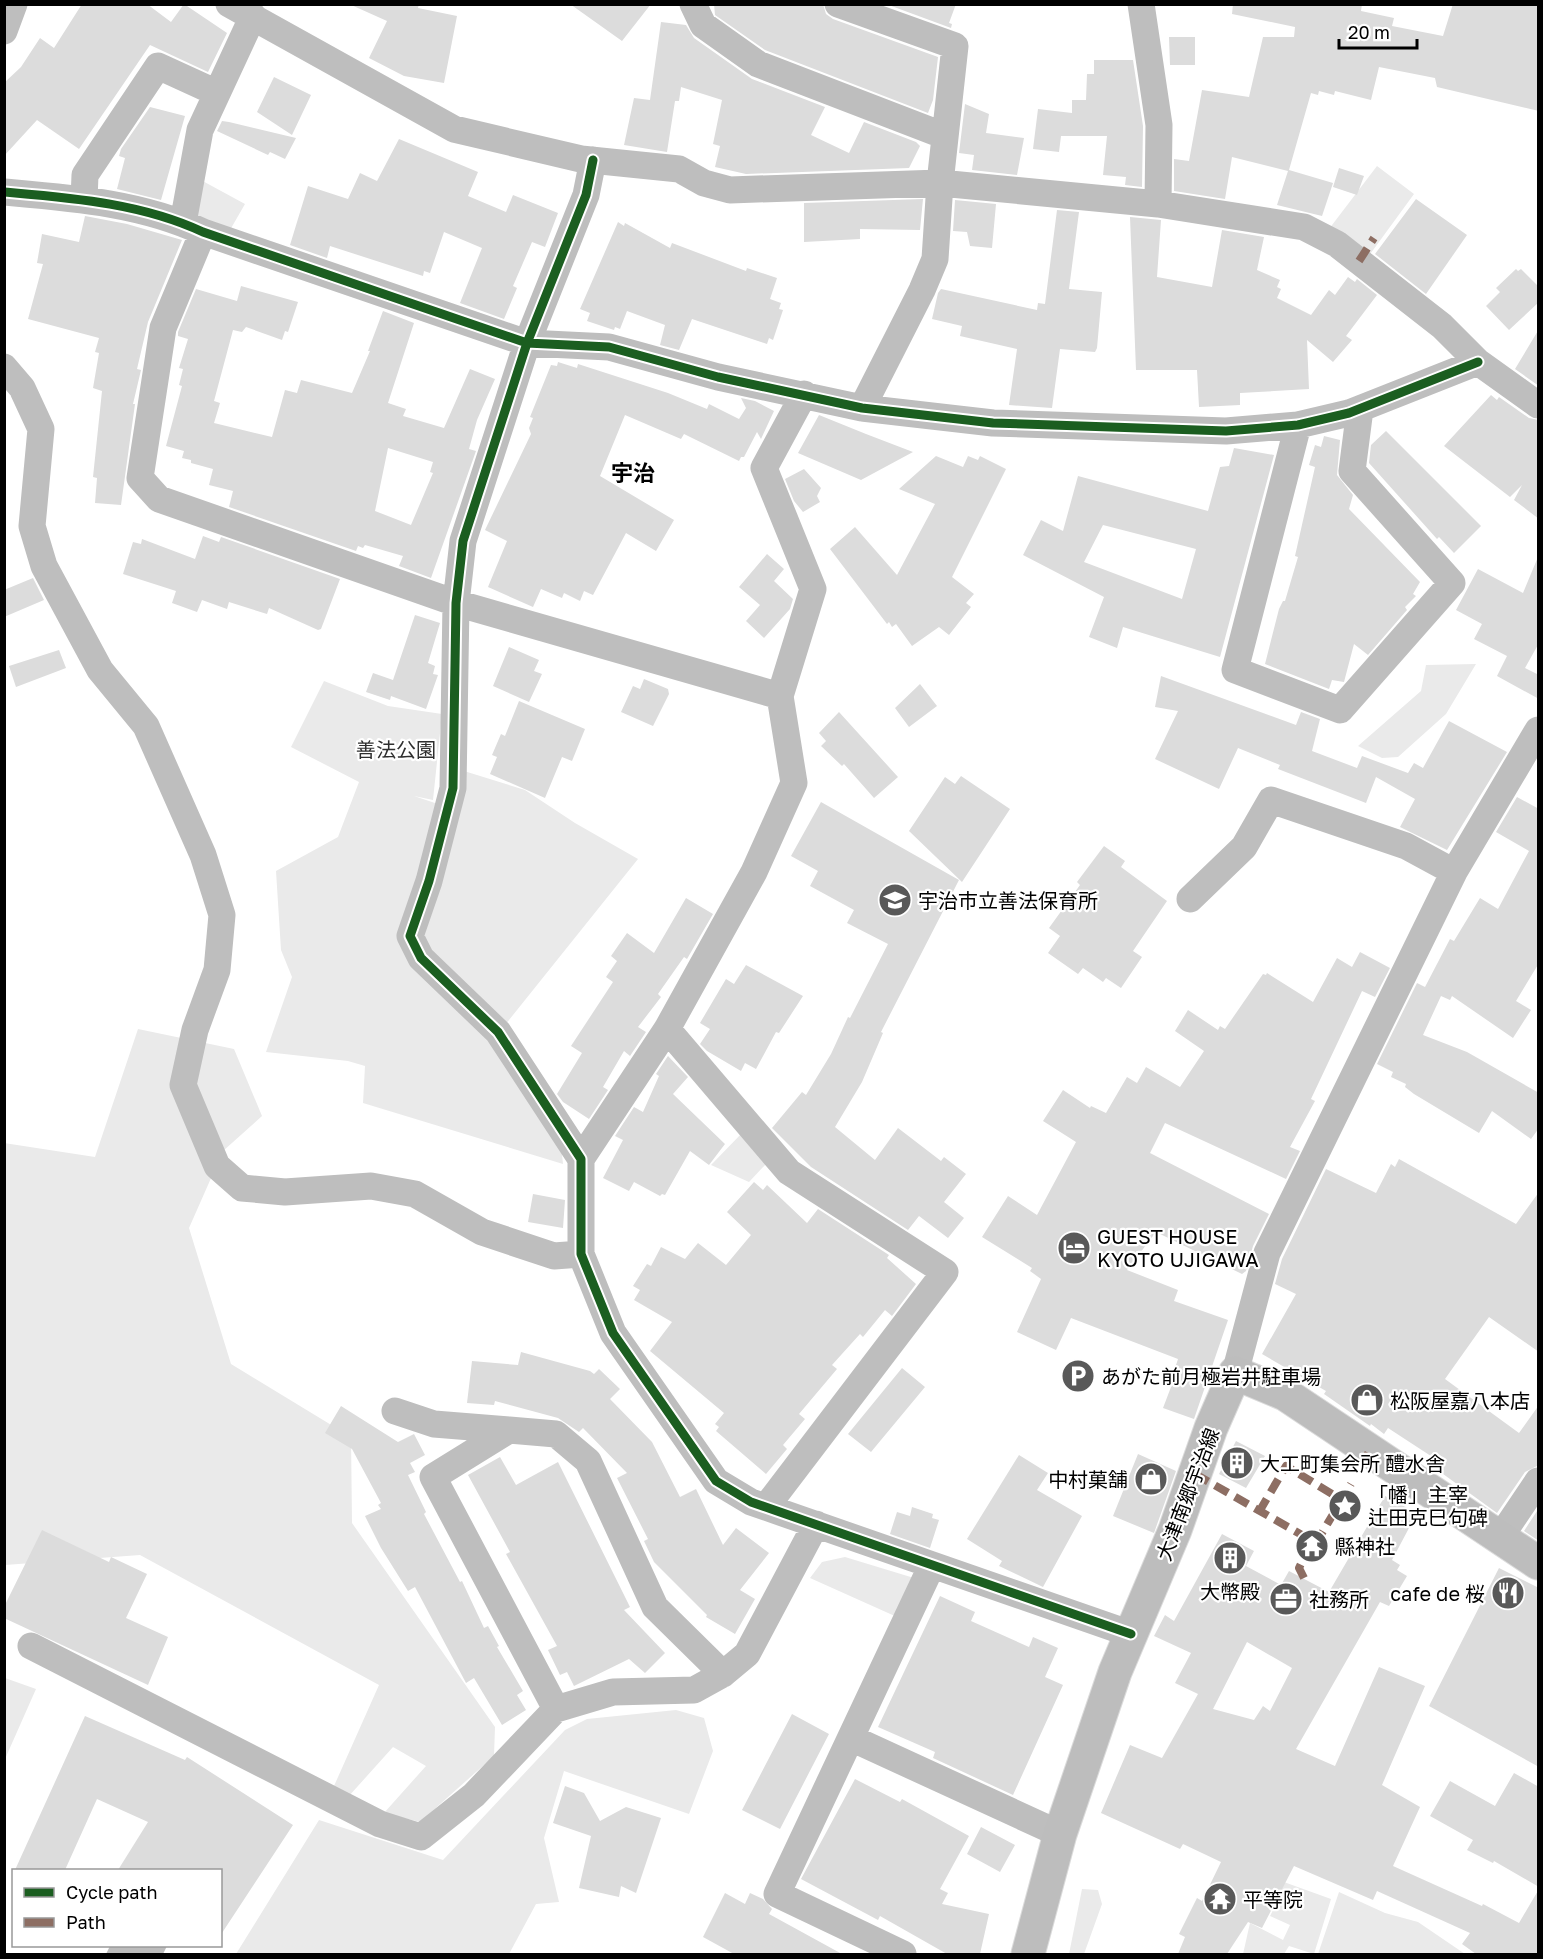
<svg xmlns="http://www.w3.org/2000/svg" width="1543" height="1959" viewBox="0 0 1543 1959" font-family="'Golos Text','Noto Sans JP',sans-serif">
  <style>
    .green { fill: #eaeaea }
    .water { fill: #bcbcbc }
    .building { fill: #dcdcdc; fill-rule: evenodd }
    .lines { fill: none; stroke-linecap: round; stroke-linejoin: round }
    .primary-casing { stroke: #dbdbdb; stroke-width: 35 }
    .street { stroke: #bebebe; stroke-width: 27 }
    .primary { stroke: #bdbdbd; stroke-width: 33 }
    .quiet { stroke: #8d6e63; stroke-width: 8; stroke-dasharray: 15 8; stroke-linecap: butt }
    .cycleway-casing { stroke: #fff; stroke-width: 13 }
    .cycleway { stroke: #1b5e20; stroke-width: 9 }
    .labels { text-anchor: middle; dominant-baseline: central; stroke-width: 4.5; stroke-linejoin: round; paint-order: stroke }
    .park-label { font-size: 20px; fill: #2f2f2f; stroke: #fff }
    .poi-label { font-size: 20px; fill: #000; stroke: #fff; text-anchor: start }
    .street-label { font-size: 20px; fill: #000; stroke: #fff }
    .quarter-label { font-size: 22px; font-weight: bold; fill: #000; stroke: #fff }
  </style>
  <rect width="100%" height="100%" fill="#fff"/>
  <path class="green" d="M1377,166l37,28 -46,63 -39,-28z
    M199,179l46,25 -19,33 -30,-18z
    M1476,664l-30,50 -48,43 -16,1 -24,-12 63,-55 5,-26z
    M324,681l64,25 54,8 -9,86 -19,-4 27,9 -35,124 85,108 70,108 2,19 -200,-61 2,-37 -17,-5 -82,-9 26,-75 -11,-27 -5,-79 62,-34 21,-55 -68,-35z
    M464,771l61,19 50,33 63,36 -133,166 -81,-78 -7,-17z
    M138,1029l96,20 28,67 -39,35 -34,77 42,136 120,73 1,86 143,204 -1,29 -74,66 -36,-9 42,-47 -33,-19 -44,49 -15,-10 45,-101 -239,-130 -135,10 -1,-422 91,14z
    M743,1132l23,32 -17,18 -38,-17z
    M845,1557l69,21 -17,39 -87,-39 12,-16z
    M5,1678l31,11 -31,70 -1,-81z
    M676,1710l28,8 9,33 -24,63 -125,-43 -20,67 15,64 -23,2 -27,50h-273l83,-134 124,40 122,-130 22,-11z
    M1267,1876l64,23 -17,55 -25,-8 -5,8h-41l7,-31 33,17 7,-15 -20,-9 11,-21 -21,-11z
    M1082,1889l16,1 4,14 -18,50h-15z
    M1339,1892l46,21 33,9 47,32h-147z"/>
  <path class="water" d="M110,1946h57l-4,8h-57z"/>
  <path class="building" d="M82,4h65l24,18 13,-18 43,29 -19,39 -58,-27 -71,104 -42,-29 -33,36v-73l17,-16 19,-29 14,10z
    M349,4h70l-1,4 39,8 -13,67 -40,-7 -35,-18 18,-37z
    M570,4h81l-29,37z
    M714,4h109l3,10 7,5 105,38 -5,43 -5,13 -163,-63 -50,-35z
    M886,4h70l-7,19 3,1 -1,4z
    M1233,4h129l-1,7 33,7 -2,8 51,10 10,-32h86v107l-102,-24 -2,-9 -56,-11 -8,33 -36,-9 -1,4 -15,-4 -1,4 -7,-2 -22,77 44,13 -11,33 -45,-11 11,-34 -56,-14 -7,42 -51,-8v-32l15,2 13,-71 47,7 14,-60h31l1,-10 -63,-13z
    M661,22l25,3 8,13 58,41 73,28 -14,28 38,18 15,-31 52,20 4,4 -11,22 -163,6 -31,-7 5,-21 -7,-2 9,-44 -41,-13 -2,14h-4l-8,51 -43,-7 10,-47 16,2z
    M1169,37h26v28h-25z
    M1094,60h39l10,66 -1,61 -17,-2 1,-8 -23,-2 4,-39h-46l-2,16 -26,-3 5,-40 34,4v-13h14l1,-26h7z
    M274,77l37,18 -19,40 -35,-23z
    M965,104l24,10 -3,19 38,5 -7,37 -45,-5 2,-15 -15,-2z
    M150,107l35,9 -24,84 -44,-11 8,-31 -6,-2 2,-7z
    M222,121l7,1 67,16 -11,21 -15,-7 -2,3 -51,-24z
    M399,139l79,33 -10,24 38,16 7,-17 45,18 -13,34 -13,-5 -19,44 4,2 -13,31 -44,-16 22,-55 -38,-16 -14,41 -6,-2 -1,5 -93,-30 -3,12 -37,-13 18,-59 40,13 12,-26 17,8z
    M1339,168l25,8 -7,19 -24,-8z
    M923,199l-3,31 -60,-1v10l-56,3v-39z
    M1416,199l51,36 -41,59 -51,-40z
    M955,200l41,4 -4,44 -22,-2 -3,-14 -14,-1z
    M1057,210l22,2 -10,77 33,3 -5,56 -2,4 -35,-3 -8,59 -43,-3 8,-56 -57,-13 2,-10 -30,-7 6,-26 3,-4 96,21 1,-7 7,1z
    M85,216l42,8 55,16 -34,82 -11,47 4,1 -8,34h2l-14,101 -26,-2 2,-25 -4,-1 9,-86 -9,-3 6,-35 -4,-1 4,-14 -71,-19 15,-55 -6,-1 5,-29 37,8z
    M1130,217l31,3 -4,57 55,10 10,-57 42,7 -7,33 23,10 -3,7 4,2 -4,9 34,17 18,-25 6,5 13,-18 7,5 2,-3 20,16 -31,41 6,4 -19,22 -26,-22 2,49 -69,4v12l-41,2 -2,-37h-61z
    M618,222l6,4 1,-3 45,25 2,-5 74,28 1,-3 30,10 -7,21 11,4 -2,6 4,1 -10,30 -4,-2 -2,6 -75,-25 -13,31 -19,-5 5,-20 -38,-14 -7,18 -5,-2 -1,3 -27,-9 3,-8 -10,-4z
    M1516,269l2,2 3,-2 18,18v15l-30,28 -23,-24 14,-14 -4,-4z
    M241,286l57,16 -10,30 -3,-1 -3,9 -36,-13 -4,5 -9,-2 -19,71 6,2 -6,20 58,14 13,-47 12,3 4,-13 51,13 18,-42h-2l15,-40 31,12 -26,80 18,6 -3,7 41,12 26,-59 25,10 -18,41 -8,29 7,2 -45,127 -32,-12 4,-10 -38,-11 -2,3 -5,-2 -2,5 -127,-44 4,-16 -24,-6 4,-16 -22,-6v-3l-9,-2 2,-7 -18,-5 16,-60 -3,-1 4,-16 -4,-1 9,-29 -10,-3v-4l18,-43 41,12zM388,448l45,14 -3,10 3,1 -22,52 -36,-14z
    M1539,329v57l-24,-17z
    M558,362l19,6 1,-4 90,29 39,16 2,-5 30,15 7,-11 -5,-10 14,3 19,10 -13,28 -4,-7 -13,25h-3l-2,4 -55,-27 -3,5 -56,-24 -25,61 74,44 -18,31 -30,-18 -33,62 -9,-4 -4,10 -16,-8 -2,5 -21,-9 -8,18 -45,-20 19,-46 -22,-11 46,-96 -2,-6 4,-10 -3,-1 21,-52 6,1z
    M1491,395l6,5 2,-3 30,21 10,2v99l-25,-19 8,-15 -12,12 -66,-51z
    M819,415l47,19 47,18 -52,28 -63,-27z
    M1386,431l95,95 -27,27 -15,-16 -2,2 -68,-76 2,-18z
    M1324,436l16,4 -3,35 16,20 -4,14 71,73 -7,12 3,2 -11,11 2,3 -39,45 -14,-11 -10,38 -12,-2 -3,9 -64,-25 14,-55 4,-8h2l13,-44 -3,-1 20,-89 -6,-2 6,-20 6,2z
    M1234,448l40,7 -54,202 -97,-30 -6,21 -28,-11 15,-40 -81,-42 18,-35 22,11 15,-55 130,35 12,-44 9,-1zM1103,525l93,24 -14,50 -98,-37z
    M936,456l27,11 5,-11 10,4 2,-4 26,13 -54,108 22,17 -8,9 5,4 -22,28 -10,-8 -27,19 -16,-22 -4,3 -3,-5 -2,2 -57,-75 25,-22 42,48 38,-71 -36,-15z
    M804,469l17,19 -4,8 3,6 -17,10 -9,-11 -9,-22z
    M203,536l16,6 2,-5 119,42 -19,50 -3,1 -49,-22 -2,6 -38,-12 -2,7 -25,-9 -5,12 -25,-9 4,-12 -53,-17 10,-32 8,2 1,-5 53,20z
    M767,554l17,15 -10,12 19,18 -3,10 -26,29 -18,-17 14,-16 -21,-18z
    M1538,557l1,86 -14,25 14,7v24l-42,-23 10,-20 -33,-17 8,-15 -26,-14 22,-41 45,24z
    M33,578l11,22 -40,17v-27z
    M415,615l25,8 -12,40 7,3 -2,8 5,1 -12,34 -35,-13 -1,4 -24,-8 7,-19 20,7z
    M509,647l30,13 -5,11 8,3 -13,28 -36,-16z
    M59,650l7,18 -50,19 -7,-21z
    M1161,676l135,49 5,-13 19,7 -8,32 45,17 5,-12 46,17 6,-10 9,5 26,-47 58,31 -60,98 -47,-23 15,-28 -39,-22 -10,26 -88,-34 2,-4 -42,-17 -19,41 -64,-30 23,-48 -23,-4z
    M644,679l24,10 1,5 -16,32 -32,-14 12,-26 7,3z
    M920,684l17,22 -28,21 -14,-19z
    M519,701l66,28 -13,32 -10,-4 -17,41 -55,-24 7,-17 -5,-2 9,-21 4,2z
    M839,712l59,65 -24,21 -30,-34 -2,2 -21,-20 5,-5 -7,-8z
    M961,776l49,33 -48,73 -53,-51 36,-54 10,7z
    M1517,797l22,12v154l-23,38 15,9 -18,28 -61,-42 -2,4 -9,-4 -18,39 44,17 72,41v35l-8,11 -39,-28 -13,22 -65,-39 -9,-7 1,-3 -15,-7 2,-5 -16,-8 40,-81 8,4 25,-48 4,2 26,-43 18,11 31,-58 -33,-19z
    M821,802l138,78 -78,152 2,1 -21,49 -27,45 40,33 23,-32 43,33 3,-4 22,17 -22,28 20,16 -16,20 -29,-22 -11,14 -97,-63 -39,-39 30,-36 4,3 25,-41 17,-37 2,1 38,-74 -41,-21 7,-13 -44,-24 8,-15 -27,-15z
    M1104,846l21,15 -4,6 46,34 -34,50 9,6 -21,31 -15,-10 -3,4 -20,-14 -5,6 -30,-21 12,-17 -11,-8 31,-43 -3,-3z
    M686,898l27,16 -26,45 -3,-2 -26,37 3,3 -23,30 8,5 -16,24 -6,-5 -21,36 5,3 -19,29 -26,-17 -6,-8 25,-41 -11,-7 42,-64 -7,-5 11,-16 -6,-5 16,-23 27,20z
    M1360,952l30,16 -15,29 -13,-6 -51,108 4,2 -25,46 10,4 -14,28 -121,-56 -15,30 119,61 -16,32 -7,25 -4,3 -86,-42 -29,38 51,20 -4,11 54,19 -34,99 -31,-11 16,-42 -3,-1 2,-6 -107,-41 -15,32 -39,-18 24,-53 -11,-8 2,-3 -50,-31 26,-41 29,19 39,-73 -33,-21 20,-31 27,18 1,-2 15,7 21,-36 10,6 9,-16 34,20 24,-36 -29,-20 13,-21 30,20 2,-4 5,3 38,-55 3,1 1,-2 46,29 24,-44 15,9z
    M746,965l57,31 -24,37 -3,-1 -20,37 -11,-6 -4,8 -34,-20 -7,-7 10,-15 -10,-6 26,-44 8,5z
    M668,1056l20,21 -15,17 52,50 -16,21 -19,-14 -25,44 -3,-1 -2,2 -26,-14 -5,9 -26,-13 20,-38 -8,-4 19,-29 9,5 16,-36 -3,-2z
    M1399,1159l117,65 23,-32v160l-50,-35 -44,62 74,54 20,-28v60l-14,7 -28,41 -65,-47 5,-6 -49,-32 -4,6 -13,-10 -1,2 -46,-32 2,-3 -64,-37 34,-60 -21,-10 7,-25 44,-90 50,24 15,-29 4,3z
    M754,1182l9,8 4,-5 40,38 11,-14 71,46 -2,3 29,26 -24,32 -7,-6 -22,27 -3,-3 -28,31 5,4 -38,45 6,5 -22,26 4,4 -21,25 -50,-43 3,-4 -4,-3 9,-11 -74,-62 22,-29 -38,-22 6,-10 -7,-4 14,-22 4,2 10,-19 24,12 13,-16 28,22 25,-30 -24,-23z
    M533,1194l32,6 -2,28 -35,-6z
    M521,1352l69,19 4,3 5,-5 21,20 -10,10 42,43 28,55 16,-8 27,56 13,-17 33,25 -29,37 15,9 -20,35 -29,-17 1,-2 -53,-53 -10,-21 4,-2 -31,-61 10,-5 -44,-45 -4,4 -21,-14 -63,-17 -1,4 -27,-2 5,-42 46,4z
    M902,1368l23,19 -54,65 -23,-18z
    M341,1406l57,36 16,-8 11,21 -15,8 5,9 -7,3 18,37 -2,2 36,68 2,-1 22,47 4,-2 11,20 -2,1 26,44 -6,4 9,15 -24,15 -28,-47 -8,5 -51,-96 -7,4 -27,-43 -16,-32 16,-7 -3,-4 3,-2 -29,-54 -27,-16z
    M1236,1441l29,15 -19,32 -27,-14z
    M1138,1454l38,17 -22,62 -41,-17z
    M1019,1455l29,18 -11,17 45,26 -39,71 -44,-21 3,-5 -35,-22z
    M500,1457l16,28 42,-23 72,145 -6,3 41,43 -20,20 -16,-14 -55,27 -7,-14 -7,3 -12,-25 9,-4 -51,-92 4,-2 -42,-77z
    M1385,1496l32,17 -25,47 8,5 -3,5 10,6 -18,30 -9,-4 -84,147 39,17 44,-99 46,19 -43,99 38,22 -27,59 89,40 1,-2 36,19 20,-34v65h-63l-14,-10 8,-11 -93,-42 -4,9 -79,-34 -32,62 -14,-6 -21,32h-49l7,-17 -6,-3 18,-36 5,3 19,-39 -38,-18 -3,5 -79,-36 29,-68 32,13 36,-64 -23,-11 16,-30 -37,-17 11,-21 9,6 48,-87 32,17 -8,15 35,19 8,-14 40,21zM1247,1642l45,26 -22,43 -7,-5 -9,14 -41,-11z
    M912,1507l21,7 -1,4 7,2 -9,28 -40,-14 7,-22 13,4z
    M1539,1508v33l-15,-10z
    M42,1530l67,32 2,-5 36,17 -21,44 42,19 -20,48 -144,-67v-11z
    M1499,1568l40,20v179l-110,-61z
    M940,1596l35,16 -4,9 58,26 4,-10 25,11 -13,29 18,8 -50,110 -80,-37 2,-6 -57,-25z
    M792,1714l37,20 -49,95 -38,-19z
    M85,1716l100,44 2,-3 106,68 -73,111v-66h-102l30,-48 -51,-23 -32,71h-50z
    M1514,1773l25,14v100l-45,-26 -1,2 -26,-13 6,-10 -43,-24 20,-35 45,25z
    M855,1779l45,23 2,-3 67,37 -29,53 8,4 -6,11 47,10 -9,40h-33l-67,-38 -2,4 -77,-41z
    M565,1786l19,7 16,28 26,-14 35,11 -25,75 -15,-7 -2,11 -40,-9 12,-52 -38,-13z
    M981,1827l34,18 -15,27 -33,-18z
    M725,1893l20,11 5,-11 13,6 9,10 -3,5 73,40h-108l-31,-17z"/>
  <g class="lines">
    <g class="primary-casing">
      <path id="primary" d="M1028,1954l32,-120 55,-162 60,-142 36,-102 24,-55 50,21 253,169"/>
    </g>
    <path class="street" d="M229,4l225,125 127,30 98,10 25,14 26,7 210,-7 218,21 146,23 33,17 105,82 36,36 60,43
      M693,4l10,21 55,39 187,72
      M838,4l117,42 -15,137 -5,76 -13,31 -60,118
      M1141,4l18,121 -1,79
      M4,31l10,-27
      M593,160l-7,35 -59,148 -64,198 -7,62 -3,185 -24,93 -19,55 11,22 77,74 83,127v95l32,79 103,148 35,21 380,132
      M4,192c68,6 137,11 199,40l324,111 82,4 109,30 144,31 131,15 233,8 72,-6 51,-12 129,-51
      M84,200l1,-25 73,-109 59,27
      M183,223l17,-93 53,-114
      M203,232l-40,96 -23,150 19,21 297,104 324,93
      M4,367l18,21 19,41 -9,97 12,40 56,104 46,56 57,129 19,60 -5,55 -22,60 -12,55 34,81 25,22 43,4 86,-6 44,8 67,38 72,24 27,-2
      M1298,425l-63,245 105,40 112,-127 -100,-112 8,-62
      M1190,899l54,-52 27,-47 135,46 48,26
      M667,1029l122,143 156,100 -179,235
      M581,1159l86,-130 87,-157 40,-89 -14,-87 33,-107 -49,-121 40,-74
      M1235,1373l32,-120 187,-381 84,-142
      M395,1411l39,13 75,6
      M1501,1536l37,-55
      M31,1646l349,178 41,13 53,-42 82,-86 57,-17 81,-2 29,-16 24,-20 69,-130
      M556,1709l-123,-232 76,-47 47,4 32,27 67,146 68,67
      M851,1738l209,96
      M903,1954l-126,-60 155,-329"/>
    <use href="#primary" class="primary"/>
    <path class="quiet" d="M1359,261l15,-23
      M1361,1466l9,-16
      M1195,1474l121,69 35,-59
      M1259,1512l27,-46 56,34
      M1304,1578l-5,-10 13,-27"/>
    <g class="cycleway-casing">
      <path id="cycleway" d="M593,160l-7,35 -59,148 -64,198 -7,62 -3,185 -24,93 -19,55 11,22 77,74 83,127v95l32,79 103,148 35,21 380,132
        M4,192c68,6 137,11 199,40l324,111 82,4 109,30 144,31 131,15 233,8 72,-6 51,-12 129,-51"/>
    </g>
    <use href="#cycleway" class="cycleway"/>
  </g>
  <defs>
    <g id="school-disc" transform="scale(1.725)"><circle r="9.5" fill="#595959" stroke="#fff"/><path d="M0-5L7-2L0 1L-7-2ZM-4 1L0 2.5L4 1V4Q0 6-4 4Z" fill="#fff"/></g>
    <g id="hotel-disc" transform="scale(1.725)"><circle r="9.5" fill="#595959" stroke="#fff"/><path d="M-6-4.5h1.5V1H6V5H4.5V3h-9V5H-6ZM-4 0a1.8 1.8 0 1 1 3.6 0ZM.5 0V-2.5h3Q6-2.5 6 0Z" fill="#fff"/></g>
    <g id="parking-disc" transform="scale(1.725)"><circle r="9.5" fill="#595959" stroke="#fff"/><path d="M-3.5-5.5H1a3.5 3.5 0 0 1 0 7H-1V5.5H-3.5ZM-1-3.4V-.6H.8a1.4 1.4 0 0 0 0-2.8Z" fill="#fff"/></g>
    <g id="shop-disc" transform="scale(1.725)"><circle r="9.5" fill="#595959" stroke="#fff"/><path d="M-5-2.5h2.3a2.7 3.5 0 0 1 5.4 0H5L5.5 6h-11ZM-1.5-2.5h3a1.5 2.3 0 0 0-3 0Z" fill="#fff"/></g>
    <g id="building-disc" transform="scale(1.725)"><circle r="9.5" fill="#595959" stroke="#fff"/><path d="M-4-6H4V6H1V3H-1V6H-4ZM-2.5-4.3h1.7v1.8h-1.7ZM.8-4.3h1.7v1.8H.8ZM-2.5-1h1.7V.8h-1.7ZM.8-1h1.7V.8H.8Z" fill="#fff"/></g>
    <g id="sight-disc" transform="scale(1.725)"><circle r="9.5" fill="#595959" stroke="#fff"/><path d="M0-6L1.8-2.2L6-1.7L2.9 1.2L3.7 5.4L0 3.3L-3.7 5.4L-2.9 1.2L-6-1.7L-1.8-2.2Z" fill="#fff"/></g>
    <g id="temple-disc" transform="scale(1.725)"><circle r="9.5" fill="#595959" stroke="#fff"/><path d="M0-6L5-2H3V0L6.5 2.5H4V6H1.5V3h-3V6H-4V2.5H-6.5L-3 0V-2H-5Z" fill="#fff"/></g>
    <g id="restaurant-disc" transform="scale(1.725)"><circle r="9.5" fill="#595959" stroke="#fff"/><path d="M-5-6h1v4h1v-4h1v4h1v-4h1v5L-1.5 .5V6h-2V.5L-5-1ZM5-6V6H3V1.5H1.5Q1.5-4 5-6Z" fill="#fff"/></g>
    <g id="office-disc" transform="scale(1.725)"><circle r="9.5" fill="#595959" stroke="#fff"/><path d="M-6-3h4V-5.5h4V-3h4V5H-6ZM-1-4.5V-3h2v-1.5ZM-6 0V1H6V0Z" fill="#fff"/></g>
  </defs>
  <g fill-rule="evenodd">
    <use href="#school-disc" x="895" y="900"/>
    <use href="#hotel-disc" x="1074" y="1248"/>
    <use href="#parking-disc" x="1078" y="1376"/>
    <use href="#shop-disc" x="1367" y="1400"/>
    <use href="#building-disc" x="1237" y="1463"/>
    <use href="#shop-disc" x="1151" y="1479"/>
    <use href="#sight-disc" x="1345" y="1506"/>
    <use href="#temple-disc" x="1312" y="1546"/>
    <use href="#building-disc" x="1230" y="1558"/>
    <use href="#restaurant-disc" x="1508" y="1593"/>
    <use href="#office-disc" x="1286" y="1599"/>
    <use href="#temple-disc" x="1220" y="1899"/>
  </g>
  <g class="labels">
    <g class="park-label">
      <text x="396" y="749">善法公園</text>
    </g>
    <g class="poi-label">
      <text x="918" y="900">宇治市立善法保育所</text>
      <text x="1097" y="1236">GUEST HOUSE<tspan x="1097" dy="23">KYOTO UJIGAWA</tspan></text>
      <text x="1101" y="1376">あがた前月極岩井駐車場</text>
      <text x="1390" y="1400">松阪屋嘉八本店</text>
      <text x="1260" y="1463">大工町集会所 醴水舎</text>
      <text x="1128" y="1479" text-anchor="end">中村菓舗</text>
      <text x="1368" y="1494">「幡」主宰<tspan x="1368" dy="23">辻田克巳句碑</tspan></text>
      <text x="1335" y="1546">縣神社</text>
      <text x="1230" y="1591" text-anchor="middle">大幣殿</text>
      <text x="1485" y="1593" text-anchor="end">cafe de 桜</text>
      <text x="1309" y="1599">社務所</text>
      <text x="1243" y="1899">平等院</text>
    </g>
    <g class="street-label">
      <text transform="translate(1187 1494) rotate(-69)">大津南郷宇治線</text>
    </g>
    <g class="quarter-label">
      <text x="633" y="472">宇治</text>
    </g>
  </g>
  <rect width="1543" height="1959" fill="none" stroke="#000000" stroke-width="12"/>
  <rect x="12" y="1869" width="210" height="78" fill="#ffffff" stroke="#999999" stroke-width="1.5"/>
  <rect x="24" y="1888" width="30" height="9" fill="#1b5e20" stroke="#999999" stroke-width="1.5"/>
  <text x="66" y="1899" font-size="18" fill="#000000">Cycle path</text>
  <rect x="24" y="1918" width="30" height="9" fill="#8d6e63" stroke="#999999" stroke-width="1.5"/>
  <text x="66" y="1929" font-size="18" fill="#000000">Path</text>
  <path d="M1339 39v9h78v-9" fill="none" stroke="#000000" stroke-width="3"/>
  <text x="1348" y="39" font-size="18" fill="#000000" stroke="#ffffff" stroke-width="4.5" paint-order="stroke">20 m</text>
</svg>
